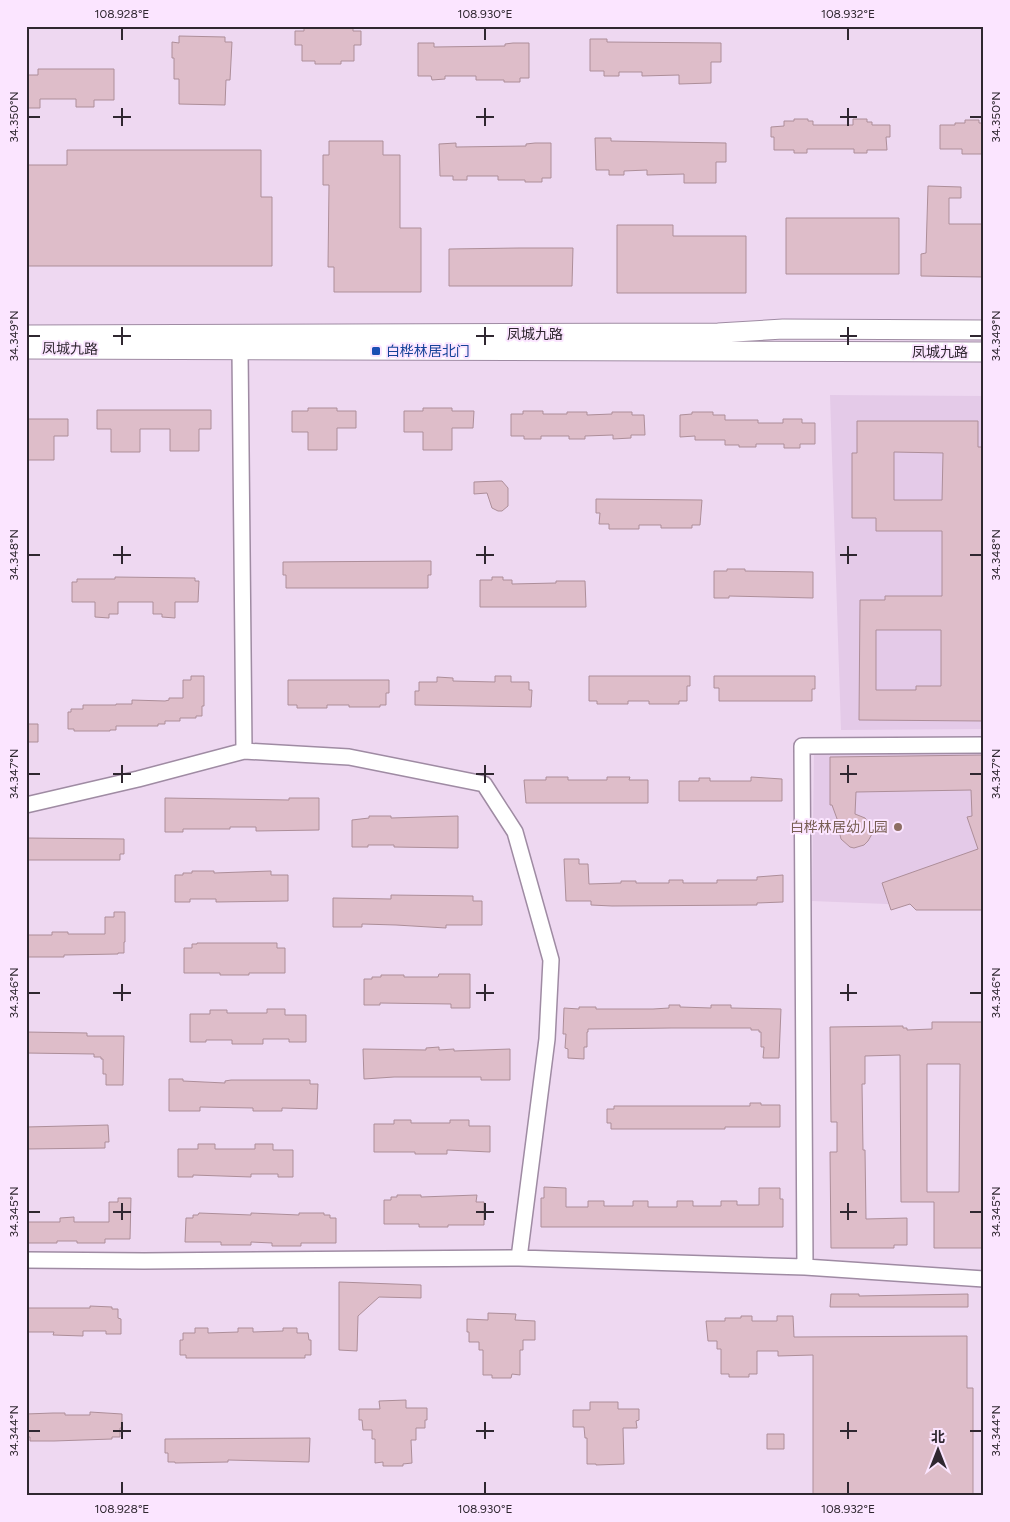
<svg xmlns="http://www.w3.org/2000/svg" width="1010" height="1522" viewBox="0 0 1010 1522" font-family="Figtree,'Noto Sans SC',sans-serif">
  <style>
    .built { fill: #e4cae8 }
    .building { fill: #debdc9; stroke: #ad8e99; fill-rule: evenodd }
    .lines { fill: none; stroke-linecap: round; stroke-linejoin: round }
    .minor-casing { stroke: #9f8ba3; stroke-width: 18 }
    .tertiary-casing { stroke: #9f8ba3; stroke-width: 21 }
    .minor { stroke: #fff; stroke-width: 15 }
    .tertiary { stroke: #fff; stroke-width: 19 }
    .ticks { fill: none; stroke: #2f2730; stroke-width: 2 }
    .transit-dot { fill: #1a4fb4; stroke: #fbe5ff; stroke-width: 2 }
    .education-dot { fill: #8d6e63; stroke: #fbe5ff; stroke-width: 2 }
    .labels { text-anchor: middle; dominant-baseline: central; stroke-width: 4; stroke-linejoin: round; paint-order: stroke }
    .street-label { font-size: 14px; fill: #2f2730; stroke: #fbe5ff }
    .transit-label { font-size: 14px; fill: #164399; stroke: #fbe5ff; text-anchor: start }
    .education-label { font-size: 14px; fill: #785e54; stroke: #fbe5ff; text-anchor: end }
    .neatline { fill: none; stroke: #2f2730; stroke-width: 2 }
    .ticks-label { font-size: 12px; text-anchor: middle; fill: #2f2730 }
  </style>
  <rect width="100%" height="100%" fill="#eed8f1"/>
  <path class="built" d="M830,395l154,1v333l-143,1z
    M814,751l170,2v155l-172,-7z"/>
  <path class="building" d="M304,26h49v5h8v14h-7v16h-13v3h-26v-3h-13v-16h-7v-14h9z
    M179,36l46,1v5h7l-2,38h-4l-1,25 -46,-1v-25h-5v-21h-2v-16l7,1z
    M590,39h17v3l114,1v19h-10v21l-32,1v-9l-37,1v-4h-23v4h-15v-5h-14z
    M418,43h16v4l71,-1v-2l8,-1h16v35h-9v4h-16v-2h-28v-4h-31v3l-13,1 -1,-4h-13z
    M38,69h76v31h-20v7h-18v-8h-36v9h-14v-33h12z
    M794,119h14v2h5v4h40v-6h14v3h5v3h18v12h-4l1,13h-20v3h-13v-4h-47v4h-13v-3h-20v-13h-3v-10l13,-1v-5h10z
    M965,120h14v3h5l-2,31h-20v-5h-22v-24h15v-2h10z
    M595,138h16v3l115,2v19h-10v21h-32v-9l-37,1v-5l-23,1v4h-15v-5h-13z
    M329,141h54v14h17v73h21v64h-87v-25h-6l1,-82h-6v-30h6z
    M456,143v4l70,-1v-2l9,-1h16v35h-9v4h-17v-2h-27v-4h-31v4h-14v-4h-13l-1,-32z
    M67,150h194v47h11v69h-246v-101h41z
    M928,186l33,1v11h-12v26h35v53l-63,-1v-22l5,-1z
    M786,218h113v56h-113z
    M617,225h56v11h73v57h-129z
    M519,248h54l-1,38h-123v-37z
    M308,408h29v3h19v17h-19v22h-29v-18h-16v-21h16z
    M423,408h29v3h22l-1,17h-21v22h-29v-18h-19v-21h19z
    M97,410h114v19h-12v22h-29v-22h-30v23h-29v-23h-14z
    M523,411h20v3h24v-2h20v3l25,-1v-2h20v3h12l1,20h-14v3l-18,1v-4l-28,1v3h-16v-3h-28v3h-17v-3h-13v-22h12z
    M692,412h21v3h12v5h33v3h25v-4h19v4h13v21h-15v4h-16v-4h-28v3h-17v-2h-14v-5h-30v-4l-15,1v-22l12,-1z
    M26,419h42v17h-14v24h-28z
    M857,421h121v26h5l-1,53h2v221l-125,-1 1,-120h25v-4h57v-65h-66v-13h-24v-65h5zM894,452l49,1 -1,47h-48zM876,630h65v56h-25v4h-40z
    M498,481h4l6,7v18l-6,5h-4l-6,-3 -5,-15 -13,1v-12z
    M596,499l106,1 -2,25h-8v3h-31v-3h-22v4h-30v-5h-10l1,-11h-4z
    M431,561v14h-3v13h-142v-13h-3v-13z
    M727,569h18v2l68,1v26l-84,-2v2h-15v-27h13z
    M115,577l80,1v3h4l-1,21h-23v16l-13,-1v-3h-9v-12h-35v12h-9v4l-14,-1v-15h-23v-20h5v-3h38z
    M492,577h11v3h9v4l44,-1v-2h29l1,26h-106v-27h12z
    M191,676h13v30h-2v10h-6v2h-16v3h-15v3h-7v2h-42v4h-6v1h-36v-2h-6v-17h3v-3h12v-4h33v-1h16v-4l33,1 4,-1v-2h14v-18h8z
    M495,676h16v6h18v8h3l-1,17 -116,-2v-14h4v-9h18v-5l16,1v3l42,1z
    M589,676h101v10h-3v15h-8v3h-30v-3h-21v3h-31v-3h-8z
    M714,676h101v13h-3v12h-93v-13h-5z
    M288,680h101v13h-3v12h-6v2h-31v-2h-22v3h-30v-3h-9z
    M26,724h12v18h-12z
    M984,755v155h-68l-6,-6 -19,6 -9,-27 96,-34 -11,-32 5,-1 -1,-26 -115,2 -1,22 10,4 4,5 3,11 -4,7 -4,4 -10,3 -4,-1 -9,-8 -2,-8 1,-4 -8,-22h-2v-48z
    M546,777h22v3h39v-3h23l-1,3h19v23h-122l-2,-23h22z
    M751,777l31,2v22h-103v-20h20v-3h11v3h41z
    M165,798l124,2v-2h30v32l-63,1v-4h-26v2h-47v3h-18z
    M369,816h22v2l67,-2v32l-64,-1v-2h-26v2h-16v-27l17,-2z
    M26,838l98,1v15h-4v6h-94z
    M564,859h15v5h9l1,20 32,-1v-2h15v2h33v-3h14v3h34v-3h40v-3l26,-2v27l-26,1v2l-145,1 -21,-1v-4h-25z
    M192,871h22v2l57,-2v4h17v26l-72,1v-3h-26v3h-15v-27h8v-2h9z
    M391,895l82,1v5h9v24h-36v3l-50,-3 -34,-1v3h-29v-29l58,1z
    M114,912h11v30h-1v11h-6v1l-54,1v2h-38v-22h26v-3h16v2h37v-17h9z
    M197,943h80v5h8v25h-36v2h-29v-2h-36v-25h8v-4h5z
    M439,974h31v34h-19v-4l-71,-1v2h-16v-26h8v-2h9v-2h23v2h34z
    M669,1005h11v2l31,1v-3h20v3l50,1 -2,49h-16l1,-11h-3v-15h-2v-2h-8v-2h-80l-83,1v3h-1v15h-3v12l-16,-1v-9l-3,-1 1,-14h-3l1,-26 15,1v-2h17v2h57l16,-1z
    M267,1009h18v6h21v27h-17v-3h-26v5h-31v-4h-26v2h-16v-28h20v-4h17v3h40z
    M932,1022h52v226h-50v-46h-33l-1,-147 -35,1v28h-3l1,66h2l1,69 41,-1v27h-13v3h-63l-1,-96h7v-30h-6l-1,-95 73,-1v2h4v2l25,-1zM927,1064h33l-1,128h-32z
    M26,1032l61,1v3h37l-1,49h-17v-11h-3v-15h-2v-2h-7v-3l-68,-1z
    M439,1047v3l15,-1v2l56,-2v31h-29v-3h-87l-30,2 -1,-30 63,1v-2z
    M169,1079h14v2l42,2v-2l6,-1h79v4h8l-1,25 -35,-1v3h-29v-3l-53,-1v4h-31z
    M750,1103h11v2h19v22h-55v2h-114v-6h-4v-14h7v-3h136z
    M394,1120h17v3h39v-3h19v6h21v26l-43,-2v4h-32v-2h-41v-28h20z
    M108,1125l1,17h-4v6l-79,1v-22z
    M198,1144h17v5h40v-5h18v6h20v27h-15v-3h-27v3l-58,-2v2h-15v-28h20z
    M544,1187l22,1v19h22v-6h16v5h29v-5h15v6h29v-6h16v5h28v-5h16v4h22v-17h21v11h3v28h-242v-29h3z
    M397,1195h24v2l56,-2 -1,7h8v23h-36v2h-29v-3h-35v-24h7v-3h6z
    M118,1198h13l-1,41h-25v4h-28v-2h-20v2h-31v-21h34v-4l14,-1v5h35v-20h9z
    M199,1213l52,2v-2l48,2v-2h25v2h6v3h6v25h-35v3h-29v-3l-21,-1v3h-30v-3h-36l1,-24h7v-3h5z
    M339,1282l82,3v13l-42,-1 -21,19 -1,35 -18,-1z
    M831,1294h28v2l109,-2v13h-138z
    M90,1306l22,1v2h6v9l3,1v15h-15v-3h-23v5l-30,-1 1,-3h-28v-24h64z
    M488,1313l28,1 -1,6 20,1v19h-12v10h-3v25l-8,-1 -1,4h-19v-3h-9v-25h-4v-8h-10v-10h-2v-13l21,1z
    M741,1316h11v5h25v-5h16l1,21 173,-1v52h6v108h-160v-141l-35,1v-5h-21v23h-8v3h-20v-3h-8v-25h-4v-8h-9l-2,-20h19v-3h16z
    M195,1328h13v5l30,-1v-4h15v4l30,-1v-3h14v5h11l1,7h2v15h-6v3h-119v-3h-6v-15h3v-7h12z
    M406,1400v8h21v12h-2v8h-9v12h-5l1,23 -9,1v2h-20v-4l-8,1v-24h-3v-9h-9l-1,-10h-3v-11h21l-1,-8z
    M590,1402h28v7h21v11l-3,1 1,7h-14l1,36 -28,1v-1h-9v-26h-2l-1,-11h-11v-17h17z
    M90,1412l32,2v14h-2v9h-8v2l-58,2h-24v-4h-4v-23l27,-1h12v2h25z
    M767,1434h17v15h-17z
    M310,1438l-1,24 -81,-2v2l-53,1v-1h-7v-9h-3v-14z"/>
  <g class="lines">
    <g class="minor-casing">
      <path id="minor" d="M240,350l4,401
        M984,745l-182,1 3,521 179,12
        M26,805l112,-26 106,-28 105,6 135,27 31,48 36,128 -4,79 -28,219
        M26,1260l118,1 375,-3 286,9"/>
    </g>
    <g class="tertiary-casing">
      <path id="tertiary" d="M26,335l692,-2 65,-4 201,1
        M26,349l958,3"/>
    </g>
    <use href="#minor" class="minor"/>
    <use href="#tertiary" class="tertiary"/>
  </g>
  <path class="ticks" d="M122,28v12M485,28v12M848,28v12M122,108v18M485,108v18M848,108v18M28,117h12M113,117h18M476,117h18M840,117h17M970,117h12M122,327v18M485,327v18M848,327v18M28,336h12M113,336h18M476,336h18M840,336h17M970,336h12M122,546v18M485,546v18M848,546v18M28,555h12M113,555h18M476,555h18M840,555h17M970,555h12M122,765v18M485,765v18M848,765v18M28,774h12M113,774h18M476,774h18M840,774h17M970,774h12M122,984v17M485,984v17M848,984v17M28,993h12M113,993h18M476,993h18M840,993h17M970,993h12M122,1203v17M485,1203v17M848,1203v17M28,1212h12M113,1212h18M476,1212h18M840,1212h17M970,1212h12M122,1422v17M485,1422v17M848,1422v17M28,1431h12M113,1431h18M476,1431h18M840,1431h17M970,1431h12M122,1482v12M485,1482v12M848,1482v12"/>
  <rect class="transit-dot" x="371" y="346" width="10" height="10" rx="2.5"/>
  <circle class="education-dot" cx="898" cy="827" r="5"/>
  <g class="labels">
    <g class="street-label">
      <text x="535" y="334">凤城九路</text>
      <text transform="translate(70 349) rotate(1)">凤城九路</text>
      <text x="940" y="352">凤城九路</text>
    </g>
    <g class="transit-label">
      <text x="386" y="351">白桦林居北门</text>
    </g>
    <g class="education-label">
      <text x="888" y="827">白桦林居幼儿园</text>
    </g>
  </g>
  <rect width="1010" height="1522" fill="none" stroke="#fbe5ff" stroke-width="55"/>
  <g transform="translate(938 1450)" stroke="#fbe5ff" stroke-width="4" paint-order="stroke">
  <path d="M0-4L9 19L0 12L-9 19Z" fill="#2f2730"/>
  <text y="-8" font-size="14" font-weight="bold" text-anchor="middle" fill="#2f2730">北</text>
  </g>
  <rect x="28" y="28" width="954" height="1466" class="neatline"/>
  <g class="ticks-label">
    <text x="122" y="18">108.928°E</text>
    <text x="485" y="18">108.930°E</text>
    <text x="848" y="18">108.932°E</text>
    <text transform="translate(14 117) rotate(-90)" y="4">34.350°N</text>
    <text transform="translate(996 117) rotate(-90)" y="4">34.350°N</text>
    <text transform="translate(14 336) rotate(-90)" y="4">34.349°N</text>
    <text transform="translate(996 336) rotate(-90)" y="4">34.349°N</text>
    <text transform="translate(14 555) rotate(-90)" y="4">34.348°N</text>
    <text transform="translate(996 555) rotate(-90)" y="4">34.348°N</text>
    <text transform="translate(14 774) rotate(-90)" y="4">34.347°N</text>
    <text transform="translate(996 774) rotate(-90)" y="4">34.347°N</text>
    <text transform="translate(14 993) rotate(-90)" y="4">34.346°N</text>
    <text transform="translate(996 993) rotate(-90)" y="4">34.346°N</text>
    <text transform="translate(14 1212) rotate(-90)" y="4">34.345°N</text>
    <text transform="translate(996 1212) rotate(-90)" y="4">34.345°N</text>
    <text transform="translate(14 1431) rotate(-90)" y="4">34.344°N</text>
    <text transform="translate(996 1431) rotate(-90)" y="4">34.344°N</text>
    <text x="122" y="1513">108.928°E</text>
    <text x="485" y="1513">108.930°E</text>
    <text x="848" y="1513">108.932°E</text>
  </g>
</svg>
